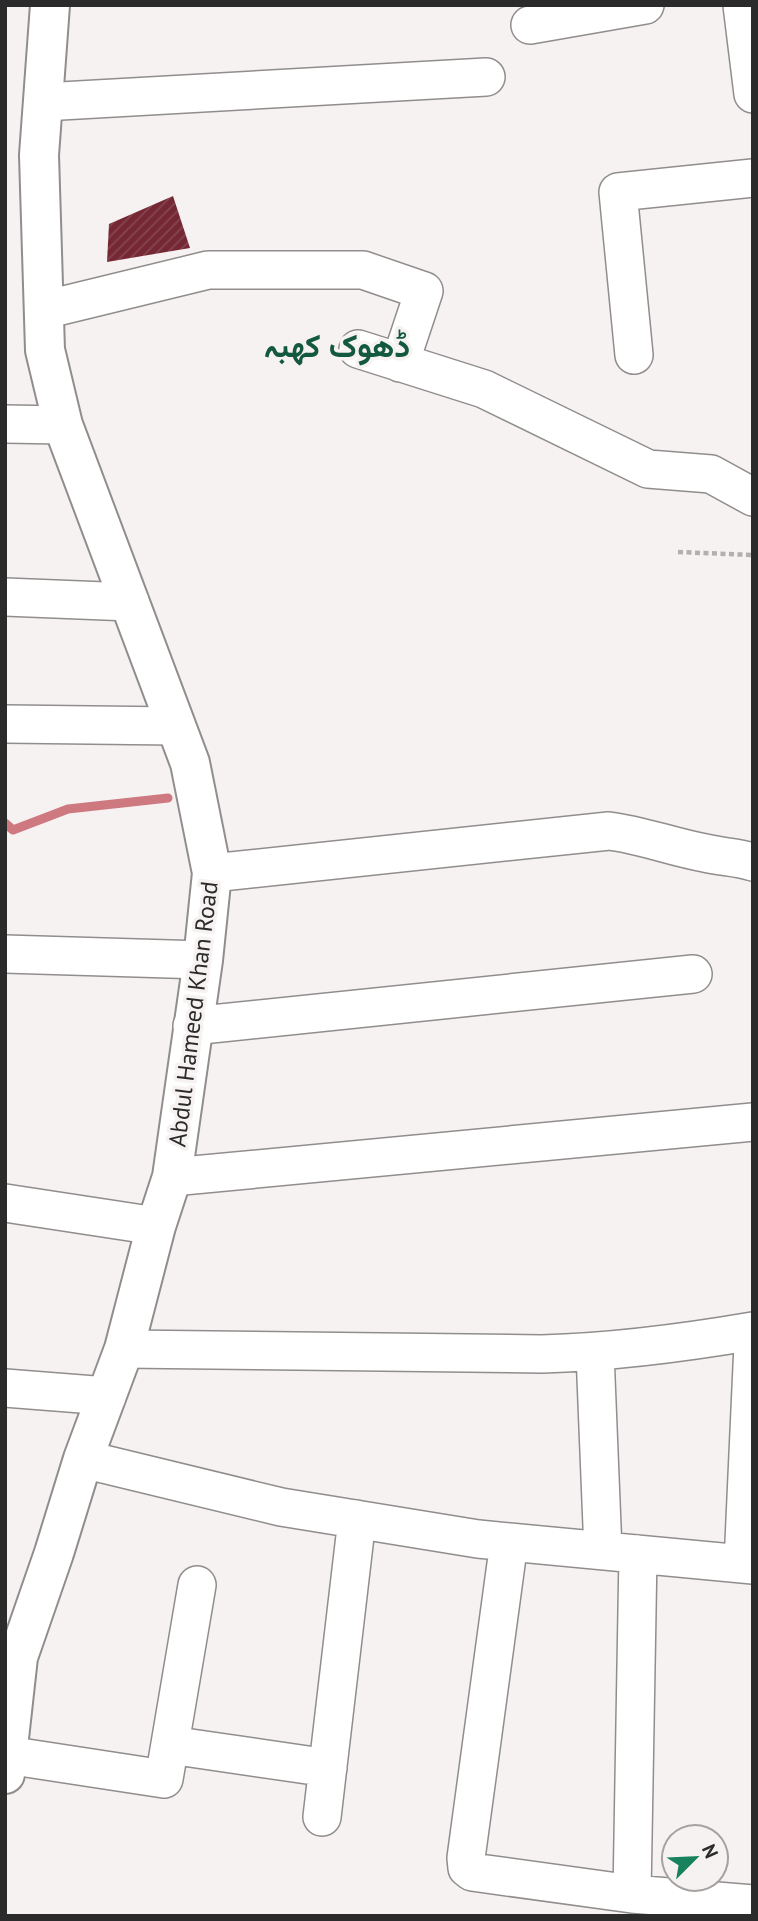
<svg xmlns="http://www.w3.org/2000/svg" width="758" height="1921" viewBox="0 0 758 1921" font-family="'PT Sans',Vazirmatn,sans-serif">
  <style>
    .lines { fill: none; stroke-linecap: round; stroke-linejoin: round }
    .stream { stroke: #ce7880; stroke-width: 9 }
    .building { fill: url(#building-hatch) }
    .minor-casing { stroke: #918d8d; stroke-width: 40 }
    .major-casing { stroke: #918d8d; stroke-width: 42 }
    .path { stroke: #b3afaf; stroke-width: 4.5; stroke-dasharray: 5 3.5; stroke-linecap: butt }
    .minor { stroke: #fff; stroke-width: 37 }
    .major { stroke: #fff; stroke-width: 38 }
    .labels { text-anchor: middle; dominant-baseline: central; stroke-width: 7; stroke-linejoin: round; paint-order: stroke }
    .street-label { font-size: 24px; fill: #2c2b2b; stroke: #f7f2f2 }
    .district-label { font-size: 32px; font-weight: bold; fill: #135940; stroke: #f7f2f2 }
  </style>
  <defs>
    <pattern id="building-hatch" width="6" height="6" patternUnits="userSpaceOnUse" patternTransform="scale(1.75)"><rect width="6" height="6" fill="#752834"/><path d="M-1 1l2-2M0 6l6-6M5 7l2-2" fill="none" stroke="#844650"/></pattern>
  </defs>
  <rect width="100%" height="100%" fill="#f7f2f2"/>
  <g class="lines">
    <path class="stream" d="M5,823l8,7 55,-21 100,-11"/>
  </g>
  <path class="building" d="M173,196l17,52 -83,14 2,-38z"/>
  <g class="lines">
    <g class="minor-casing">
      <path id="minor" d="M742,5l11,89
        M530,25l115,-20
        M43,102l443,-25
        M44,310l164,-40h155l61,21 -24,72
        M358,349l126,40 164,80 63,5 42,23
        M634,355l-16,-163 135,-14
        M5,424l58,1
        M5,597l125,5
        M5,724l171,2
        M212,873l397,-42c33,4 63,16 96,22 16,4 32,4 48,9
        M5,954l198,6
        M192,1026l501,-52
        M172,1177l581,-55
        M5,1203l151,23
        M124,1349l418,5c71,-2 141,-11 211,-23
        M595,1353l8,198
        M5,1388l102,8
        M83,1459l198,48 197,32 275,26
        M509,1542l-43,316 1,10 5,4 160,22 121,10
        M743,1564l10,-220
        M170,1745l158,23
        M7,1755l157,24 33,-194
        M322,1817l35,-298
        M632,1894l6,-340"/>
    </g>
    <g class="major-casing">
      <path id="major" d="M5,1774l13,-117 36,-104 29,-94 41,-110 32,-123 16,-49 31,-217 9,-87 -22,-110 -127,-338 -18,-75 -6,-195 11,-150"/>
    </g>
    <path class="path" d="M678,552l75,3"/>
    <use href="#minor" class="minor"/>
    <use href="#major" class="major"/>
  </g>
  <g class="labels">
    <g class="street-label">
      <text transform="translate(193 1014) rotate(-83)">Abdul Hameed Khan Road</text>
    </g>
    <g class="district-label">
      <text x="337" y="345">ڈھوک کھبہ</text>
    </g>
  </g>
  <rect width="758" height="1921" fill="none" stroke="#2c2b2b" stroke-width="14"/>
  <g transform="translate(695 1858) rotate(66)"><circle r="33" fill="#f7f2f2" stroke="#a6a2a2" stroke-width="2"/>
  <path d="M0-5L12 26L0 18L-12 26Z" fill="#18825e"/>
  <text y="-10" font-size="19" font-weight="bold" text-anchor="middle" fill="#2c2b2b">N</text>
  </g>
</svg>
